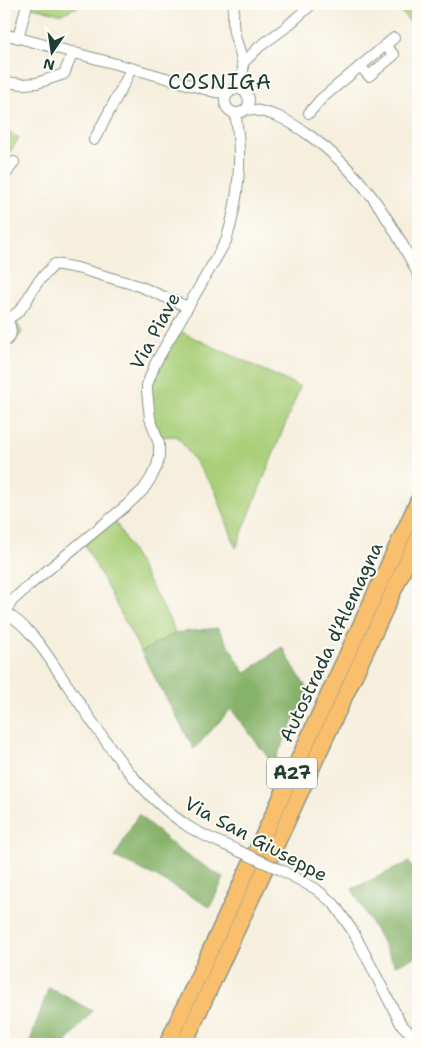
<svg xmlns="http://www.w3.org/2000/svg" width="422" height="1048" viewBox="0 0 422 1048" font-family="'Shantell Sans',sans-serif">
  <style>
    .green { fill: #a9cf79; stroke: #648656 }
    .forest { fill: #86b269; stroke: #52784e }
    .lines { fill: none; stroke-linecap: round; stroke-linejoin: round }
    .minor-casing { stroke: #8a9689; stroke-width: 12 }
    .highway-casing { stroke: #8a9689; stroke-width: 18 }
    .minor { stroke: #fff; stroke-width: 10 }
    .highway { stroke: #f9bf6d; stroke-width: 15 }
    .minor-bridge-casing { stroke: #8a9689; stroke-width: 12; stroke-linecap: butt }
    .minor-bridge { stroke: #fff; stroke-width: 10 }
    .labels { text-anchor: middle; dominant-baseline: central; stroke-width: 4; stroke-linejoin: round; paint-order: stroke }
    .shield { fill: #fdfcf7; stroke: #62766e; stroke-width: 1 }
    .shield-label { font-size: 18px; font-weight: bold; fill: #1f3d34 }
    .street-label { font-size: 19px; fill: #1f3d34; stroke: #fdfcf7 }
    .quarter-label { font-size: 21px; letter-spacing: 1px; fill: #1f3d34; stroke: #fdfcf7 }
  </style>
  <rect width="100%" height="100%" fill="#fdfcf7"/>
  <filter id="ink" filterUnits="userSpaceOnUse"><feTurbulence type="fractalNoise" baseFrequency=".02" numOctaves="2"/><feDisplacementMap in="SourceGraphic" scale="10" xChannelSelector="R" yChannelSelector="G"/><feConvolveMatrix kernelMatrix="1 2 1 2 8 2 1 2 1" color-interpolation-filters="sRGB"/></filter>
  <filter id="wash" filterUnits="userSpaceOnUse"><feTurbulence type="fractalNoise" baseFrequency=".0096" numOctaves="4" result="noise"/><feDisplacementMap in="SourceGraphic" scale="20" xChannelSelector="R" yChannelSelector="G"/><feGaussianBlur stdDeviation="1.12" result="paint"/><feColorMatrix in="noise" values="0 0 0 0 0 0 0 0 0 0 0 0 0 0 0 0 0 1.4 0 .05"/><feComposite in="paint" operator="in"/></filter>
  <g filter="url(#wash)">
    <rect width="100%" height="100%" fill="#f6efde"/>
    <path class="green" d="M33,4h51l-23,10 -29,-7z
      M395,4h23v11l-9,6z
      M4,131l15,7 -15,23z
      M13,316l9,16 -10,13 -8,-7v-19z
      M175,329l125,58 -64,161 -21,-58 -38,-54 -21,1 -9,-46z
      M113,517l59,107 3,9 -34,19 -58,-111z"/>
    <path class="forest" d="M218,628l27,45 37,-26 26,44 -35,73 -42,-55 -37,40 -53,-97 34,-19z
      M138,814l42,37 44,27 -14,29 -55,-31 -40,-19z
      M409,862l9,18v76l-23,9 -43,-76z
      M49,987l43,24 -27,33h-36z"/>
  </g>
  <g filter="url(#ink)">
    <g class="lines">
      <g class="minor-casing">
        <path id="minor" d="M4,34l127,34 84,24 14,1
          M18,38l9,-34
          M243,63l16,-16 26,-19 27,-24
          M360,66l9,10 25,-21 -9,-10
          M4,82l19,2 14,-1 27,-9 9,-22
          M225 101a12 12 0 1 1 24 0a12 12 0 1 1-24 0Z
          M234,90c4,-6 8,-11 9,-18 1,-13 -6,-27 -9,-40 -2,-10 -1,-19 0,-28
          M246,109c26,2 42,11 63,26 52,37 81,83 109,139
          M309,113l12,-14 73,-61
          M94,140l32,-60 5,-12
          M4,177l10,-15
          M7,318c3,9 7,15 0,22
          M4,319c20,-4 23,-23 34,-37 5,-6 11,-12 17,-18l22,4 62,18 49,21
          M4,612c28,14 47,50 64,74 35,51 68,107 121,141 16,10 35,17 52,25
          M5,613l7,-12 15,-14 100,-82 16,-15 8,-12 6,-12 2,-9v-13l-9,-26 -3,-27v-6l9,-23 70,-121c13,-40 17,-86 9,-128
          M281,870l35,19 18,15 20,29 47,91 6,6 11,9"/>
      </g>
      <g class="highway-casing">
        <path id="highway" d="M167,1044l251,-543
          M184,1044l234,-506"/>
      </g>
      <use href="#minor" class="minor"/>
      <use href="#highway" class="highway"/>
      <g class="minor-bridge-casing">
        <path id="minor-bridge" d="M241,852l40,18"/>
      </g>
      <use href="#minor-bridge" class="minor-bridge"/>
    </g>
  </g>
  <g class="labels">
    <rect class="shield" x="267" y="757.5" width="50" height="31" rx="4"/>
    <g class="shield-label">
      <text x="292" y="773">A27</text>
    </g>
    <g class="street-label">
      <text transform="translate(155 331) rotate(-62)">Via Piave</text>
      <text transform="translate(331 642) rotate(-65)">Autostrada d'Alemagna</text>
      <text transform="translate(256 839) rotate(28)">Via San Giuseppe</text>
    </g>
    <g class="quarter-label">
      <text x="220" y="82">COSNIGA</text>
    </g>
  </g>
  <rect width="422" height="1048" fill="none" stroke="#fdfcf7" stroke-width="20"/>
  <g transform="translate(52 52) rotate(193)" stroke="#fdfcf7" stroke-width="4" paint-order="stroke">
  <path d="M0-4L9 19L0 12L-9 19Z" fill="#1f3d34"/>
  <text y="-8" font-size="14" font-weight="bold" text-anchor="middle" fill="#1f3d34">N</text>
  </g>
</svg>
